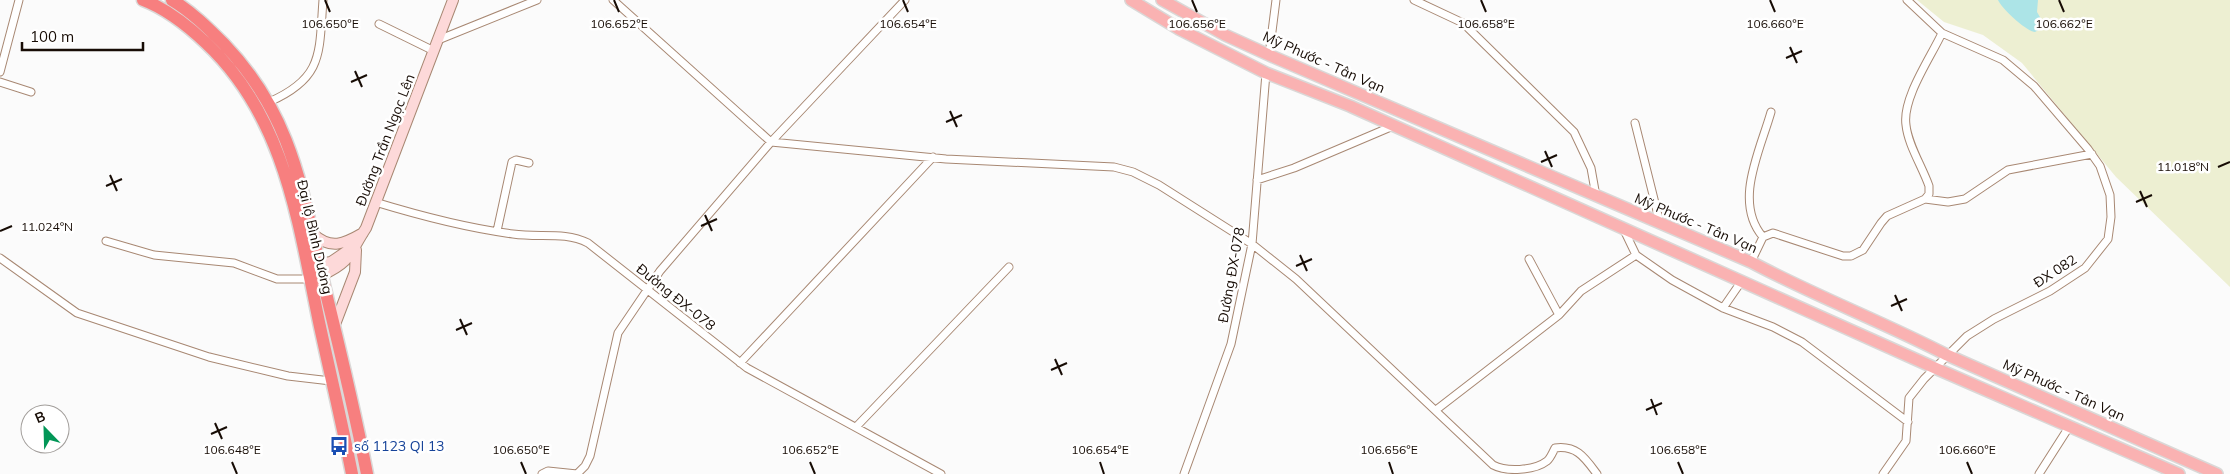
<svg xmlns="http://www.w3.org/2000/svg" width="2230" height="474" viewBox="0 0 2230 474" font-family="Mulish,sans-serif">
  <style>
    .green { fill: #edefd2 }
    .water { fill: #ace4e7 }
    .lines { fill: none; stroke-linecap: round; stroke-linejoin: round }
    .street-casing { stroke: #a88873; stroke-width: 9 }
    .secondary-casing { stroke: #a88873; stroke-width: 12 }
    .primary-casing { stroke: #dad8d7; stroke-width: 14 }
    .highway-casing { stroke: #dad8d7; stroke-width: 15 }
    .street { stroke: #fff; stroke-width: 7 }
    .secondary { stroke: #fdd9d9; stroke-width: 10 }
    .primary { stroke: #fab2b2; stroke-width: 11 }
    .highway { stroke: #f77f7f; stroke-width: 12 }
    .ticks { fill: none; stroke: #170c05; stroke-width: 2 }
    .labels { text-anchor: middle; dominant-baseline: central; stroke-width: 5; stroke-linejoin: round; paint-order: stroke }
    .street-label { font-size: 14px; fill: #170c05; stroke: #fff }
    .transit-label { font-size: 14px; fill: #164399; stroke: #fff; text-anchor: start }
    .ticks-label { font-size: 12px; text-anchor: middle; fill: #170c05; stroke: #fff; stroke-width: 5; stroke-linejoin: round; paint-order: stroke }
  </style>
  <rect width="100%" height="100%" fill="#fbfbfb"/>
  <path class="green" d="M1917,0h313v287l-114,-110 -94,-114 -39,-28 -39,-13z"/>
  <path class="water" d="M1998,0h40l-1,12 7,12 -2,4 -7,4c-9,-1 -33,-23 -37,-32z"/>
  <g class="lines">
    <g class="street-casing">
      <path id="street" d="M613,0l158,142 175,17 168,8 19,5 26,13 93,59 44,35 197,186c13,7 41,6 54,-4 3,-2 6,-9 8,-13 22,-3 30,10 42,26
        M1414,0l49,23 111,109 17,36 5,28
        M379,24l55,27
        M438,40l99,-40
        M1269,55l7,-55
        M0,72l19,-72
        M0,82l31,10
        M269,102c55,-24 50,-49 54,-102
        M1635,123l25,100
        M1257,180l37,-12 99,-42
        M1925,199l23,3 17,-3 43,-29 84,-16
        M375,202c46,14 91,26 138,32 27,4 51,-3 75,9l159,125 194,106
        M1624,230l12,25
        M497,231l15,-69 4,-2 13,3
        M1763,237c-30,-35 -3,-86 8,-125
        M106,241l48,14 80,8 43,16h33
        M0,258l77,55 132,44 79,19 43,5
        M1751,262l12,-25 10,-4 70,23h8l12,-6 18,-27 6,-7 38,-17 4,-5v-8c-7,-20 -21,-41 -23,-61 -4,-27 25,-68 36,-92
        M1723,308l18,-26
        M1559,315l22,-24 55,-36 36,25 51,28 50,19 29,15 106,80
        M740,363l193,-206
        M1436,410l123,-95 -30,-56
        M856,427l153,-160
        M542,474l6,-3 29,3 8,-8 5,-10 28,-123 42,-62 111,-129 134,-142
        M1184,474l47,-130 21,-100 14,-171
        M1883,474l23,-33 3,-43 15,-19 43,-43 27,-17 56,-28 35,-23 23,-29 3,-22 -1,-22 -10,-29 -12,-17 -54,-63 -31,-26 -61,-27 -35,-33
        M2039,474l30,-47"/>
    </g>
    <g class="secondary-casing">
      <path id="secondary" d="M313,234c18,16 31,10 50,-1
        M319,264l12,-2 25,-17
        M322,275c30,-14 27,-21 44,-47l87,-228
        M334,327l21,-55 1,-22"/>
    </g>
    <g class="primary-casing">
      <path id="primary" d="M1131,0l48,29 87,44 84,33 585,262 244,106
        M1162,0l63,35 44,20 482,207c64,34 132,60 196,93l270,119"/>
    </g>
    <g class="highway-casing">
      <path id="highway" d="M143,0c24,9 45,26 63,43 79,74 92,178 113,279 11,51 23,101 33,152
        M172,0c20,12 36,28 52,44 71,74 78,150 101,245 15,61 30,123 42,185"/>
    </g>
    <use href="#street" class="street"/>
    <use href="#secondary" class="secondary"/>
    <use href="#primary" class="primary"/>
    <use href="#highway" class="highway"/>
  </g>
  <path class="ticks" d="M325,0l5,12M614,0l5,12M903,0l5,12M1192,0l5,12M1481,0l5,12M1770,0l5,12M2059,0l5,12M1790,47l7,16M1786,58l16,-7M355,71l7,16M351,82l16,-7M950,111l7,16M946,122l16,-7M1545,151l7,16M1541,162l16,-7M2218,167l12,-5M110,175l7,16M106,186l16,-7M2140,191l7,16M2136,202l16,-7M705,215l7,16M701,226l16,-7M0,231l12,-5M1300,255l7,16M1296,266l16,-7M1895,295l7,16M1891,306l16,-7M460,319l7,16M456,330l16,-7M1055,359l7,16M1051,370l16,-7M1651,399l6,16M1646,410l16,-7M215,423l7,16M211,434l16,-7M232,462l5,12M521,462l5,12M810,462l5,12M1100,462l4,12M1389,462l4,12M1678,462l5,12M1967,462l5,12"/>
  <defs>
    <g id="bus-bare" transform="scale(1.5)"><path d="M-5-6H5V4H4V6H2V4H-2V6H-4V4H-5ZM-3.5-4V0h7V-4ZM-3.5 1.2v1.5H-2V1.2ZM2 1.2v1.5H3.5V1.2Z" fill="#1a4fb4" stroke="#fff" stroke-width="2.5" paint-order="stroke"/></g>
  </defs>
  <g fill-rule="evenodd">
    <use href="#bus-bare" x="339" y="446"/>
  </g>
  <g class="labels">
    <g class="street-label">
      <text transform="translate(1324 62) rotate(24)">Mỹ Phước - Tân Vạn</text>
      <text transform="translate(385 140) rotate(-69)">Đường Trần Ngọc Lên</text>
      <text transform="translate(1696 223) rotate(23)">Mỹ Phước - Tân Vạn</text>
      <text transform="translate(315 237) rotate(77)">Đại lộ Bình Dương</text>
      <text transform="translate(2055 271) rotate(-33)">ĐX 082</text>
      <text transform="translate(1231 275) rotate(-80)">Đường ĐX-078</text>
      <text transform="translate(676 297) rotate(39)">Đường ĐX-078</text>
      <text transform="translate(2064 390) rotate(24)">Mỹ Phước - Tân Vạn</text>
    </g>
    <g class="transit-label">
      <text x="354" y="446">số 1123 Ql 13</text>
    </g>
  </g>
  <g class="ticks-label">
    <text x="330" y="28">106.650°E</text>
    <text x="619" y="28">106.652°E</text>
    <text x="908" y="28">106.654°E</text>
    <text x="1197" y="28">106.656°E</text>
    <text x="1486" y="28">106.658°E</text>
    <text x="1775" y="28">106.660°E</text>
    <text x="2064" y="28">106.662°E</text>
    <text x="2183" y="171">11.018°N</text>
    <text x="47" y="231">11.024°N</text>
    <text x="232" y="454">106.648°E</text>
    <text x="521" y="454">106.650°E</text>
    <text x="810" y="454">106.652°E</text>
    <text x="1100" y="454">106.654°E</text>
    <text x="1389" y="454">106.656°E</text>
    <text x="1678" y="454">106.658°E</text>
    <text x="1967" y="454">106.660°E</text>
  </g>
  <g transform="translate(45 429) rotate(337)"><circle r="24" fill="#ffffff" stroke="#a29e9b"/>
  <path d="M0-4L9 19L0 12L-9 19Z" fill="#029657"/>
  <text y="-8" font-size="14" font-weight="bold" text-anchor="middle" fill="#170c05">B</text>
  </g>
  <path d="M22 42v8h121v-8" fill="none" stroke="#170c05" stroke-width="2.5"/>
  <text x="30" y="42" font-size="15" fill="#170c05" stroke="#ffffff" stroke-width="4" paint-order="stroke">100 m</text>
</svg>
